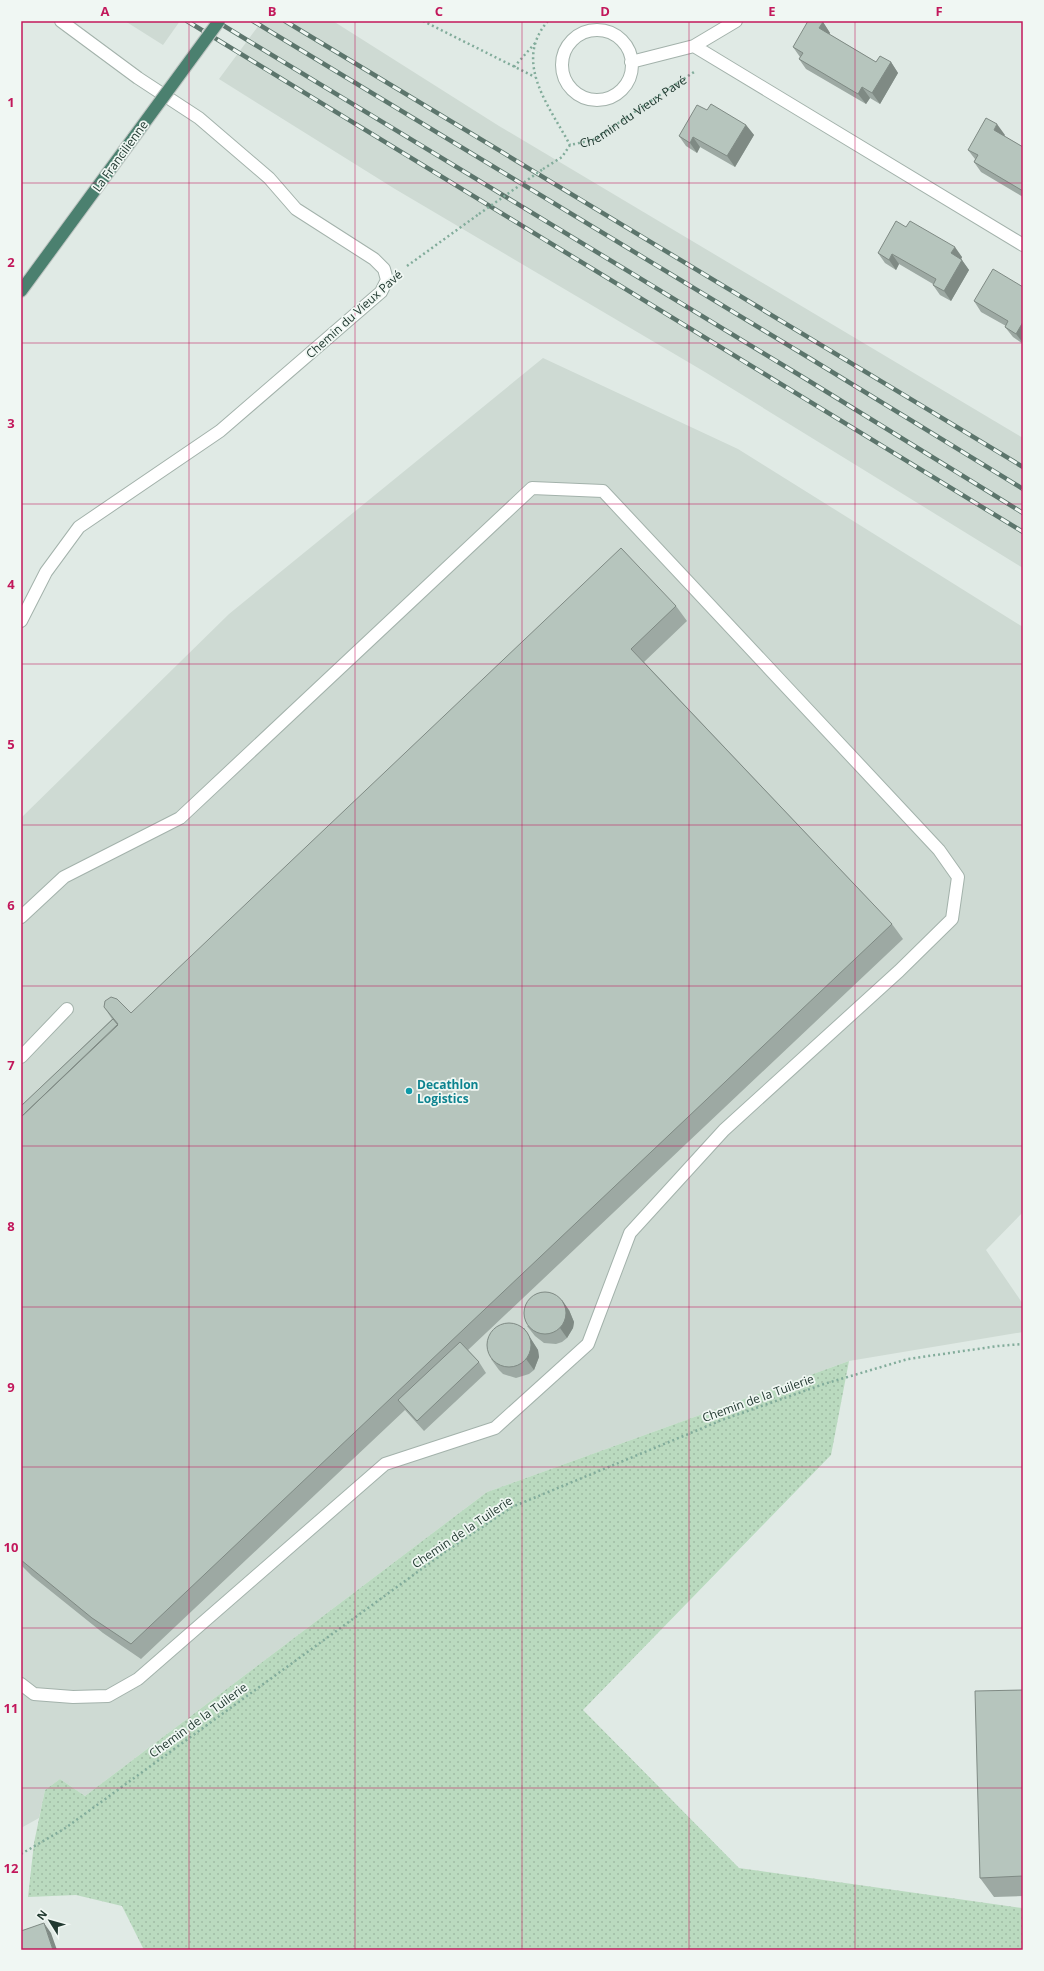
<svg xmlns="http://www.w3.org/2000/svg" width="1044" height="1971" viewBox="0 0 1044 1971" font-family="'Open Sans',sans-serif">
  <style>
    .built { fill: #cedad3 }
    .park { fill: url(#park-dots) }
    .lines { fill: none; stroke-linecap: round; stroke-linejoin: round }
    .service-casing { stroke: #a3b2ab; stroke-width: 14 }
    .minor-casing { stroke: #a3b2ab; stroke-width: 14 }
    .trunk-casing { stroke: #bdc4c1; stroke-width: 14 }
    .path { stroke: #82ac9b; stroke-width: 2.5; stroke-dasharray: 2 3; stroke-linecap: butt }
    .service { stroke: #fff; stroke-width: 12 }
    .minor { stroke: #fff; stroke-width: 12 }
    .trunk { stroke: #4b806f; stroke-width: 12 }
    .rail-casing { stroke: #5c756c; stroke-width: 4.5 }
    .rail { stroke: #f0f7f3; stroke-width: 3; stroke-dasharray: 9; stroke-linecap: butt }
    .trunk-bridge-casing { stroke: #bdc4c1; stroke-width: 14; stroke-linecap: butt }
    .path-bridge { stroke: #82ac9b; stroke-width: 2.5; stroke-dasharray: 2 3; stroke-linecap: butt }
    .trunk-bridge { stroke: #4b806f; stroke-width: 12 }
    .wall { fill: #9da9a3 }
    .shaded-wall { fill: #7f8a84 }
    .building { fill: #b6c5bd; stroke: #7f8a84 }
    .grid { fill: none; stroke: #c2185b; stroke-width: 1; stroke-opacity: 0.55 }
    .culture-dot { fill: #0f9aa8; stroke: #f0f7f3; stroke-width: 1.5 }
    .labels { text-anchor: middle; dominant-baseline: central; stroke-width: 3.5; stroke-linejoin: round; paint-order: stroke }
    .street-label { font-size: 12px; fill: #223a31; stroke: #f0f7f3 }
    .culture-label { font-size: 12px; font-weight: bold; fill: #0d838f; stroke: #f0f7f3; text-anchor: start }
    .neatline { fill: none; stroke: #c2185b; stroke-width: 1.5 }
    .grid-label { font-size: 13px; text-anchor: middle; font-weight: bold; fill: #c2185b }
  </style>
  <defs>
    <pattern id="park-dots" width="8" height="8" patternUnits="userSpaceOnUse"><rect width="8" height="8" fill="#badabf"/><path d="M2 2h.1M6 6h.1" fill="none" stroke="#a0bca5" stroke-width="1.8" stroke-linecap="round"/></pattern>
  </defs>
  <rect width="100%" height="100%" fill="#e0eae5"/>
  <path class="built" d="M125,21h55l-17,24z
    M262,21h71l166,105 524,312v130l-318,-196 -310,-183 -176,-110z
    M543,358l195,91 285,178v585l-37,38 37,54v28l-174,29 -362,131 -402,304 -25,-17 -15,11 -6,28 -18,10v-1010l208,-204z"/>
  <path class="park" d="M849,1361l-18,94 -248,255 156,158 283,40 1,42h-879l-22,-44 -46,-11 -48,2 6,-54 11,-53 15,-11 25,17 402,-304z"/>
  <g class="lines">
    <g class="service-casing">
      <path id="service" d="M21,621l25,-49 33,-45 141,-96 161,-139 6,-12 -3,-11 -10,-10 -78,-50 -27,-31 -70,-60 -61,-40 -77,-57"/>
    </g>
    <g class="minor-casing">
      <path id="minor" d="M562 65a35 35 0 1 1 70 0a35 35 0 1 1-70 0Z
        M694,46l329,199
        M631,62l63,-16 42,-25
        M21,917l43,-40 116,-59 352,-330 71,3 336,359 19,27 -6,42 -53,52 -175,159 -94,103 -42,111 -93,84 -110,36 -247,215 -30,17 -35,1 -39,-3 -13,-10
        M21,1057l46,-48"/>
    </g>
    <g class="trunk-casing">
      <path id="trunk" d="M21,291l113,-154"/>
    </g>
    <g class="path">
      <path d="M423,21l112,56"/>
      <path d="M548,21c-36,41 2,86 22,124"/>
      <path d="M514,67l22,-25"/>
      <path id="s1" d="M543,169l19,-12 8,-12 23,-5 101,-68"/>
      <path d="M407,266l72,-52"/>
      <path d="M21,1854l43,-25 381,-277 67,-45 210,-87 102,-36 84,-25 90,-13 25,-2"/>
    </g>
    <use href="#service" class="service"/>
    <use href="#minor" class="minor"/>
    <use href="#trunk" class="trunk"/>
    <g class="rail-casing">
      <path id="rail" d="M187,21l836,511
        M216,21l585,355 222,137
        M253,21l558,338 212,130
        M285,21l738,446"/>
    </g>
    <use href="#rail" class="rail"/>
    <g class="trunk-bridge-casing">
      <path id="trunk-bridge" d="M134,137l85,-116"/>
    </g>
    <path class="path-bridge" d="M479,214l64,-45"/>
    <use href="#trunk-bridge" class="trunk-bridge"/>
  </g>
  <path class="wall" d="M823,22l7,11 -1,1 47,28h15l7,11 -18,31 -10,-6 -4,6 -60,-35 -7,-10 1,-2 -7,-10z
    M707,110l39,15 8,10 -19,32 -35,-20 -3,6 -11,-7 -7,-10z
    M1005,135l-1,1 19,11v50l-42,-25 -7,-10 1,-3 -7,-9z
    M906,227l56,30 -1,2 8,11 -18,31 -11,-6 -7,-10v-1l-34,-20 -3,6 -11,-7 -7,-10z
    M1023,287v57l-10,-7 -8,-10 1,-1 -25,-14 -7,-11z
    M676,606l11,15 -43,41 248,262 11,15 -435,411 11,12 7,11 -62,58 -19,-21 -264,249 -38,-26 -71,-57 -11,-11v-459l91,-87 -8,-12 27,6z
    M569,1310l5,12 -1,6 -6,10 -5,4 -6,2 -12,-1 -9,-7 -8,-10z
    M524,1328l14,22 1,7 -5,13 -5,4 -13,4 -13,-4 -4,-4 -8,-11z
    M1023,1690v206l-29,1 -14,-19z"/>
  <path class="shaded-wall" d="M823,22l7,11 -3,5 -8,-10z
    M891,62l7,11 -18,31 -8,-11z
    M862,87l8,11 -4,6 -8,-10z
    M997,124l8,11 -4,6 -7,-11z
    M746,125l8,10 -19,32 -8,-11z
    M693,137l7,10 -3,6 -7,-10z
    M955,247l7,10 -3,7 -8,-11z
    M892,254l7,10 -3,6 -7,-10z
    M962,260l7,10 -18,31 -7,-10z
    M1023,322v21l-7,-9z
    M562,1300l7,10 5,12 -1,6 -6,10 -7,-10z
    M524,1328l14,22 1,7 -5,13 -8,-11z
    M44,1923l7,10 6,17h-4z"/>
  <path class="building" d="M808,21h12l3,1 -4,6 57,34 4,-6 11,6 -19,31 -10,-6 -4,7 -59,-35 4,-6 -10,-6z
    M711,104l35,21 -19,31 -34,-19 -3,6 -11,-7 18,-31 10,5z
    M986,118l11,6 -3,6 29,17v44l-49,-29 4,-7 -10,-5z
    M896,221l10,6 4,-6 45,26 -4,6 11,7 -18,31 -11,-6 3,-6 -44,-25 -3,6 -11,-7z
    M993,269l30,18v35l-7,12 -11,-7 3,-6 -34,-20z
    M621,548l55,58 -45,43 261,275 -761,720 -39,-26 -71,-58v-443l97,-93 -14,-17 1,-6 6,-4 6,2 14,14z
    M113,1019l5,6 -97,92v-11z
    M524 1313a21 21 0 1 1 42 0a21 21 0 1 1-42 0Z
    M487 1345a22 22 0 1 1 44 0a22 22 0 1 1-44 0Z
    M460,1342l19,20 -62,59 -19,-21z
    M1023,1690v186l-43,2 -5,-187z
    M44,1923l9,27h-32v-19z"/>
  <path class="grid" d="M189,21v1929M355,21v1929M522,21v1929M689,21v1929M855,21v1929M21,183h1002M21,343h1002M21,504h1002M21,664h1002M21,825h1002M21,986h1002M21,1146h1002M21,1307h1002M21,1467h1002M21,1628h1002M21,1788h1002"/>
  <circle class="culture-dot" cx="409" cy="1091" r="4"/>
  <g class="labels">
    <g class="street-label">
      <text stroke="none"><textPath href="#s1" startOffset="109">Chemin du Vieux Pavé</textPath></text>
      <text transform="translate(120 156) rotate(-54)">La Francilienne</text>
      <text transform="translate(354 314) rotate(-42)">Chemin du Vieux Pavé</text>
      <text transform="translate(758 1398) rotate(-20)">Chemin de la Tuilerie</text>
      <text transform="translate(462 1532) rotate(-34)">Chemin de la Tuilerie</text>
      <text transform="translate(198 1720) rotate(-36)">Chemin de la Tuilerie</text>
    </g>
    <g class="culture-label">
      <text x="417" y="1084">Decathlon<tspan x="417" dy="14">Logistics</tspan></text>
    </g>
  </g>
  <rect width="1044" height="1971" fill="none" stroke="#f0f7f3" stroke-width="44"/>
  <g transform="translate(50 1921) rotate(307)" stroke="#f0f7f3" stroke-width="3" paint-order="stroke">
  <path d="M0-3L7 15L0 10L-7 15Z" fill="#223a31"/>
  <text y="-6" font-size="11" font-weight="bold" text-anchor="middle" fill="#223a31">N</text>
  </g>
  <rect x="22" y="22" width="1000" height="1927" class="neatline"/>
  <g class="grid-label">
    <text x="105" y="16">A</text>
    <text x="272" y="16">B</text>
    <text x="439" y="16">C</text>
    <text x="605" y="16">D</text>
    <text x="772" y="16">E</text>
    <text x="939" y="16">F</text>
    <text x="11" y="107">1</text>
    <text x="11" y="267">2</text>
    <text x="11" y="428">3</text>
    <text x="11" y="589">4</text>
    <text x="11" y="749">5</text>
    <text x="11" y="910">6</text>
    <text x="11" y="1070">7</text>
    <text x="11" y="1231">8</text>
    <text x="11" y="1392">9</text>
    <text x="11" y="1552">10</text>
    <text x="11" y="1713">11</text>
    <text x="11" y="1873">12</text>
  </g>
</svg>
